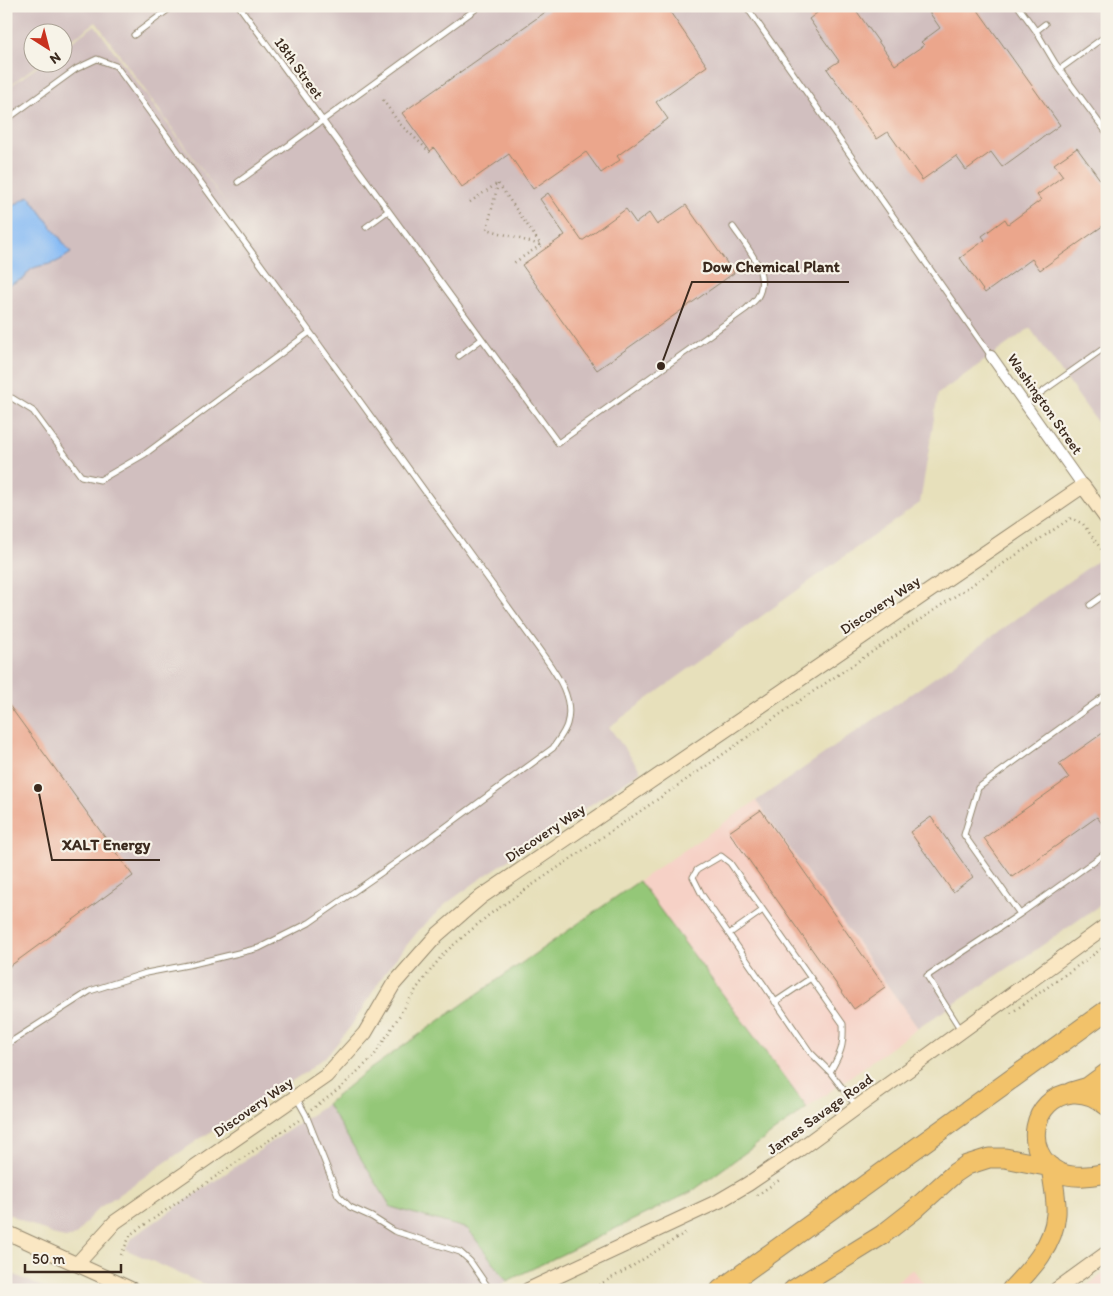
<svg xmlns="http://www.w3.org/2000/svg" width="1113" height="1296" viewBox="0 0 1113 1296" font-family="Itim,sans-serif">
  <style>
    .built { fill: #f6d1c6 }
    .industrial { fill: #d1bfbf }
    .green { fill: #94c778; stroke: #68784b }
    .water { fill: #87bbf5; stroke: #61728a }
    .building { fill: #eba68c }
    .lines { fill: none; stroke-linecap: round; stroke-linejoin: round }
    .lane-casing { stroke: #91856c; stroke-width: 7 }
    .street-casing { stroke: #91856c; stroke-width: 12 }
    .secondary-casing { stroke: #91856c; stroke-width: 16 }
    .highway-casing { stroke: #91856c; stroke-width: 21 }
    .path { stroke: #91856c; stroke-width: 2.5; stroke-dasharray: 1 4; stroke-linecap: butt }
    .lane { stroke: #fff; stroke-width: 5 }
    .street { stroke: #fff; stroke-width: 10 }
    .secondary { stroke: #fae7c3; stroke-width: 14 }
    .highway { stroke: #f2c26a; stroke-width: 19 }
    .labels { text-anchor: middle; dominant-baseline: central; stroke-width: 4.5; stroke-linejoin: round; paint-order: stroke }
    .street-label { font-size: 15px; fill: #3b2a1e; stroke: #f7f3e8 }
    .leader { fill: none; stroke: #3b2a1e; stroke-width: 2 }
    .callout-dot { fill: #3b2a1e; stroke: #f7f3e8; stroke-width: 2 }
    .callout-label { font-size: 16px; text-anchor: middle; font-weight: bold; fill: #3b2a1e; stroke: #f7f3e8; stroke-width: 4.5; stroke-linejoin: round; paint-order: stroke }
  </style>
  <rect width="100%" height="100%" fill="#f7f3e8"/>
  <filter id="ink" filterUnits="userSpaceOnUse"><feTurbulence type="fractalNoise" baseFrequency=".02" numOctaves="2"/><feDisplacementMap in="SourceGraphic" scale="10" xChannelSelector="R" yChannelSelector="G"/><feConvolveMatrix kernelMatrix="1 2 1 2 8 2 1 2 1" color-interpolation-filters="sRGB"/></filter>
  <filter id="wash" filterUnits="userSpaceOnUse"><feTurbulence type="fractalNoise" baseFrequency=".0096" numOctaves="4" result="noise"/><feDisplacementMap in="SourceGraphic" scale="20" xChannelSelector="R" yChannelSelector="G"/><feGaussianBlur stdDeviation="1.12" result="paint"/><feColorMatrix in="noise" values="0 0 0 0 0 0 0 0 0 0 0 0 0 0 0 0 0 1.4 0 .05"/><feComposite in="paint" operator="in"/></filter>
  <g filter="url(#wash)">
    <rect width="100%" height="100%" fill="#e7e0bb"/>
    <path class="built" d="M756,801l162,227 -111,80 -168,-227z
      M913,1269l15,21h-44z
      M1107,1271v19h-26z"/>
    <path class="industrial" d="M6,6h1101v430l-77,-108 -92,66 -18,109 -74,52 -237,172 32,44 -158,106 -36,26 -27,26 -32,39 -37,58 -20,25 -25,21 -105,66 -102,70 -10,10 -11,15 -5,4 -8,1 -9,-2 -50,-23v-1124l37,-26 19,-1 1,-14 32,-23 142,194 -141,-197 -33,24 -1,-14h-30v30l8,1 -34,25z
      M1104,556l3,5v339l-70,49 -119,79 -162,-227 188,-130z
      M327,1104l64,103 77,22 39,52 -12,9h-279l-91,-41 8,-12z
      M6,1271l43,19h-43z"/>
    <path class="green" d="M639,881l168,227 -116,84 -184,89 -39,-52 -77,-22 -64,-103 36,-30z"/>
    <path class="water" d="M29,196l42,57c-5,3 -10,7 -15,9 -12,5 -26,2 -31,16l-19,8v-76z"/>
    <g id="blocks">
      <path class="building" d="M554,6h112l41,60 -51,36 12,17 -51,37 3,4 -19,13 -15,-21 -53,37 -24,-35 -47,33 -28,-39 -4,3 -28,-38z
        M826,6h27l42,59 29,-20 -3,-3 19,-14 -15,-22h50l85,119 -58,42 -11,-15 -25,18 -10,-14 -34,24 -34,-48 -11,7 -50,-70 12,-8 -30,-42z
        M1077,148l30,41v34l-67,47 -8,-11 -47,34 -25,-35 25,-18 -3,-4 23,-17 3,5 33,-24 -4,-5 26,-19 -9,-12z
        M548,193l34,48 44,-32 10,14 13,-10 8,12 29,-20 48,68 -137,97 -75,-105 43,-30 -25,-36z
        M6,701l127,175 -127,93z
        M1107,730v100l-10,-13 -85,60 -28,-39 85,-60 -10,-14z
        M761,810l124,177 -31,22 -125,-177z
        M931,817l42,60 -20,15 -43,-60z"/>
    </g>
  </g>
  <g filter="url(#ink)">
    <use href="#blocks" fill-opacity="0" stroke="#91856c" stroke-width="1"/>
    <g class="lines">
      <g class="lane-casing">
        <path id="lane" d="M239,6l319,437 188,-134c4,-4 8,-7 11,-11 15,-24 -11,-52 -24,-71
          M746,6l245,350
          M1018,6l18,25 19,32 52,70
          M1036,31l9,-7
          M134,35l39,-29
          M1060,69l47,-34
          M6,120l70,-51 21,-10 19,7 194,266 231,320c14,20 34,45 26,72 -2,8 -9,16 -14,24l-139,102 -105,73 -50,25 -66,16 -47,9 -56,18 -84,54
          M238,182l242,-176
          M366,227l22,-16
          M459,356l23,-17
          M6,398h6l21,13 48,65 19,4 45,-26 165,-122
          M1025,404l82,-58
          M1090,605l17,-12
          M1020,914l-56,-79 14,-47 129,-94
          M729,934l34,-24
          M775,1002l36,-24
          M961,1030l-34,-54 93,-62 87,-62
          M830,1072l-20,-20 -108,-157 -9,-18 4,-7 24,-14 9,7 113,161c1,22 -2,29 -13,48l27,35
          M296,1097l10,18 32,80 12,12 22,10 22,14 66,21 10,9 20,29"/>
      </g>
      <g class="street-casing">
        <path id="street" d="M991,356l92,130"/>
      </g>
      <g class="secondary-casing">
        <path id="secondary" d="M6,1232l127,58
          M77,1264l38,-42 211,-146 39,-43 28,-48 44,-50 44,-38 602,-411 24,33
          M528,1290l191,-89 29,-17 49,-33 310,-226
          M1056,1290l51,-37"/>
      </g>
      <g class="highway-casing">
        <path id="highway" d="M1071,1092l17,-5 19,-14
          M1107,1106c-10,-9 -21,-14 -35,-13 -40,4 -51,60 -14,79 14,7 33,4 49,1
          M720,1290l387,-280
          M793,1290l89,-55 32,-25 41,-37 12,-8 22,-7h16l46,9
          M1011,1290c20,-21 43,-45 45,-76 1,-15 -3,-32 -5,-47"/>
      </g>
      <path class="path" d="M383,100l16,23 33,31
        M498,184l-11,45 53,16
        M470,202l28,-19 43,62 -29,19
        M1011,1013l96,-68
        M311,1110l27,-20 36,-34 43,-68 27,-35 46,-39 212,-145 103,-72 266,-179 12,6 24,33
        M757,1195l24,-16
        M121,1255l10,-21 168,-114
        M590,1290l41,-23 57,-36"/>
      <use href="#lane" class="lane"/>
      <use href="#street" class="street"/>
      <use href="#secondary" class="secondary"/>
      <use href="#highway" class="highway"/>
    </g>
  </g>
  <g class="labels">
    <g class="street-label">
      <text transform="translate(299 68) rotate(54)">18th Street</text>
      <text transform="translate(1045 404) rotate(55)">Washington Street</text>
      <text transform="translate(880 605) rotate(-34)">Discovery Way</text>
      <text transform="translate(545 833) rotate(-34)">Discovery Way</text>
      <text transform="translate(253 1107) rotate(-35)">Discovery Way</text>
      <text transform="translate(820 1114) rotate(-36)">James Savage Road</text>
    </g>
  </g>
  <path class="leader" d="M661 366L692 282H849M38 788L52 860H160"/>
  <g class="callout-dot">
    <circle cx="661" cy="366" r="5"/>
    <circle cx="38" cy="788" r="5"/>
  </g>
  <g class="callout-label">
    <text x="771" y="272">Dow Chemical Plant</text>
    <text x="106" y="850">XALT Energy</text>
  </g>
  <rect width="1113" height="1296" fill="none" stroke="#f7f3e8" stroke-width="25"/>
  <g transform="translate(48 48) rotate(144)"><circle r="24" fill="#f7f3e8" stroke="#aca397"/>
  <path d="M0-4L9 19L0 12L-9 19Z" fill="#c8321e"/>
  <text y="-8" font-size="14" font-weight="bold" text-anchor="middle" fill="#3b2a1e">N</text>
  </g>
  <path d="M25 1264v8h96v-8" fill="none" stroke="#3b2a1e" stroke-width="2.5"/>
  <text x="32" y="1264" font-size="15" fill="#3b2a1e" stroke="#f7f3e8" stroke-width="4" paint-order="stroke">50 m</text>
</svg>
